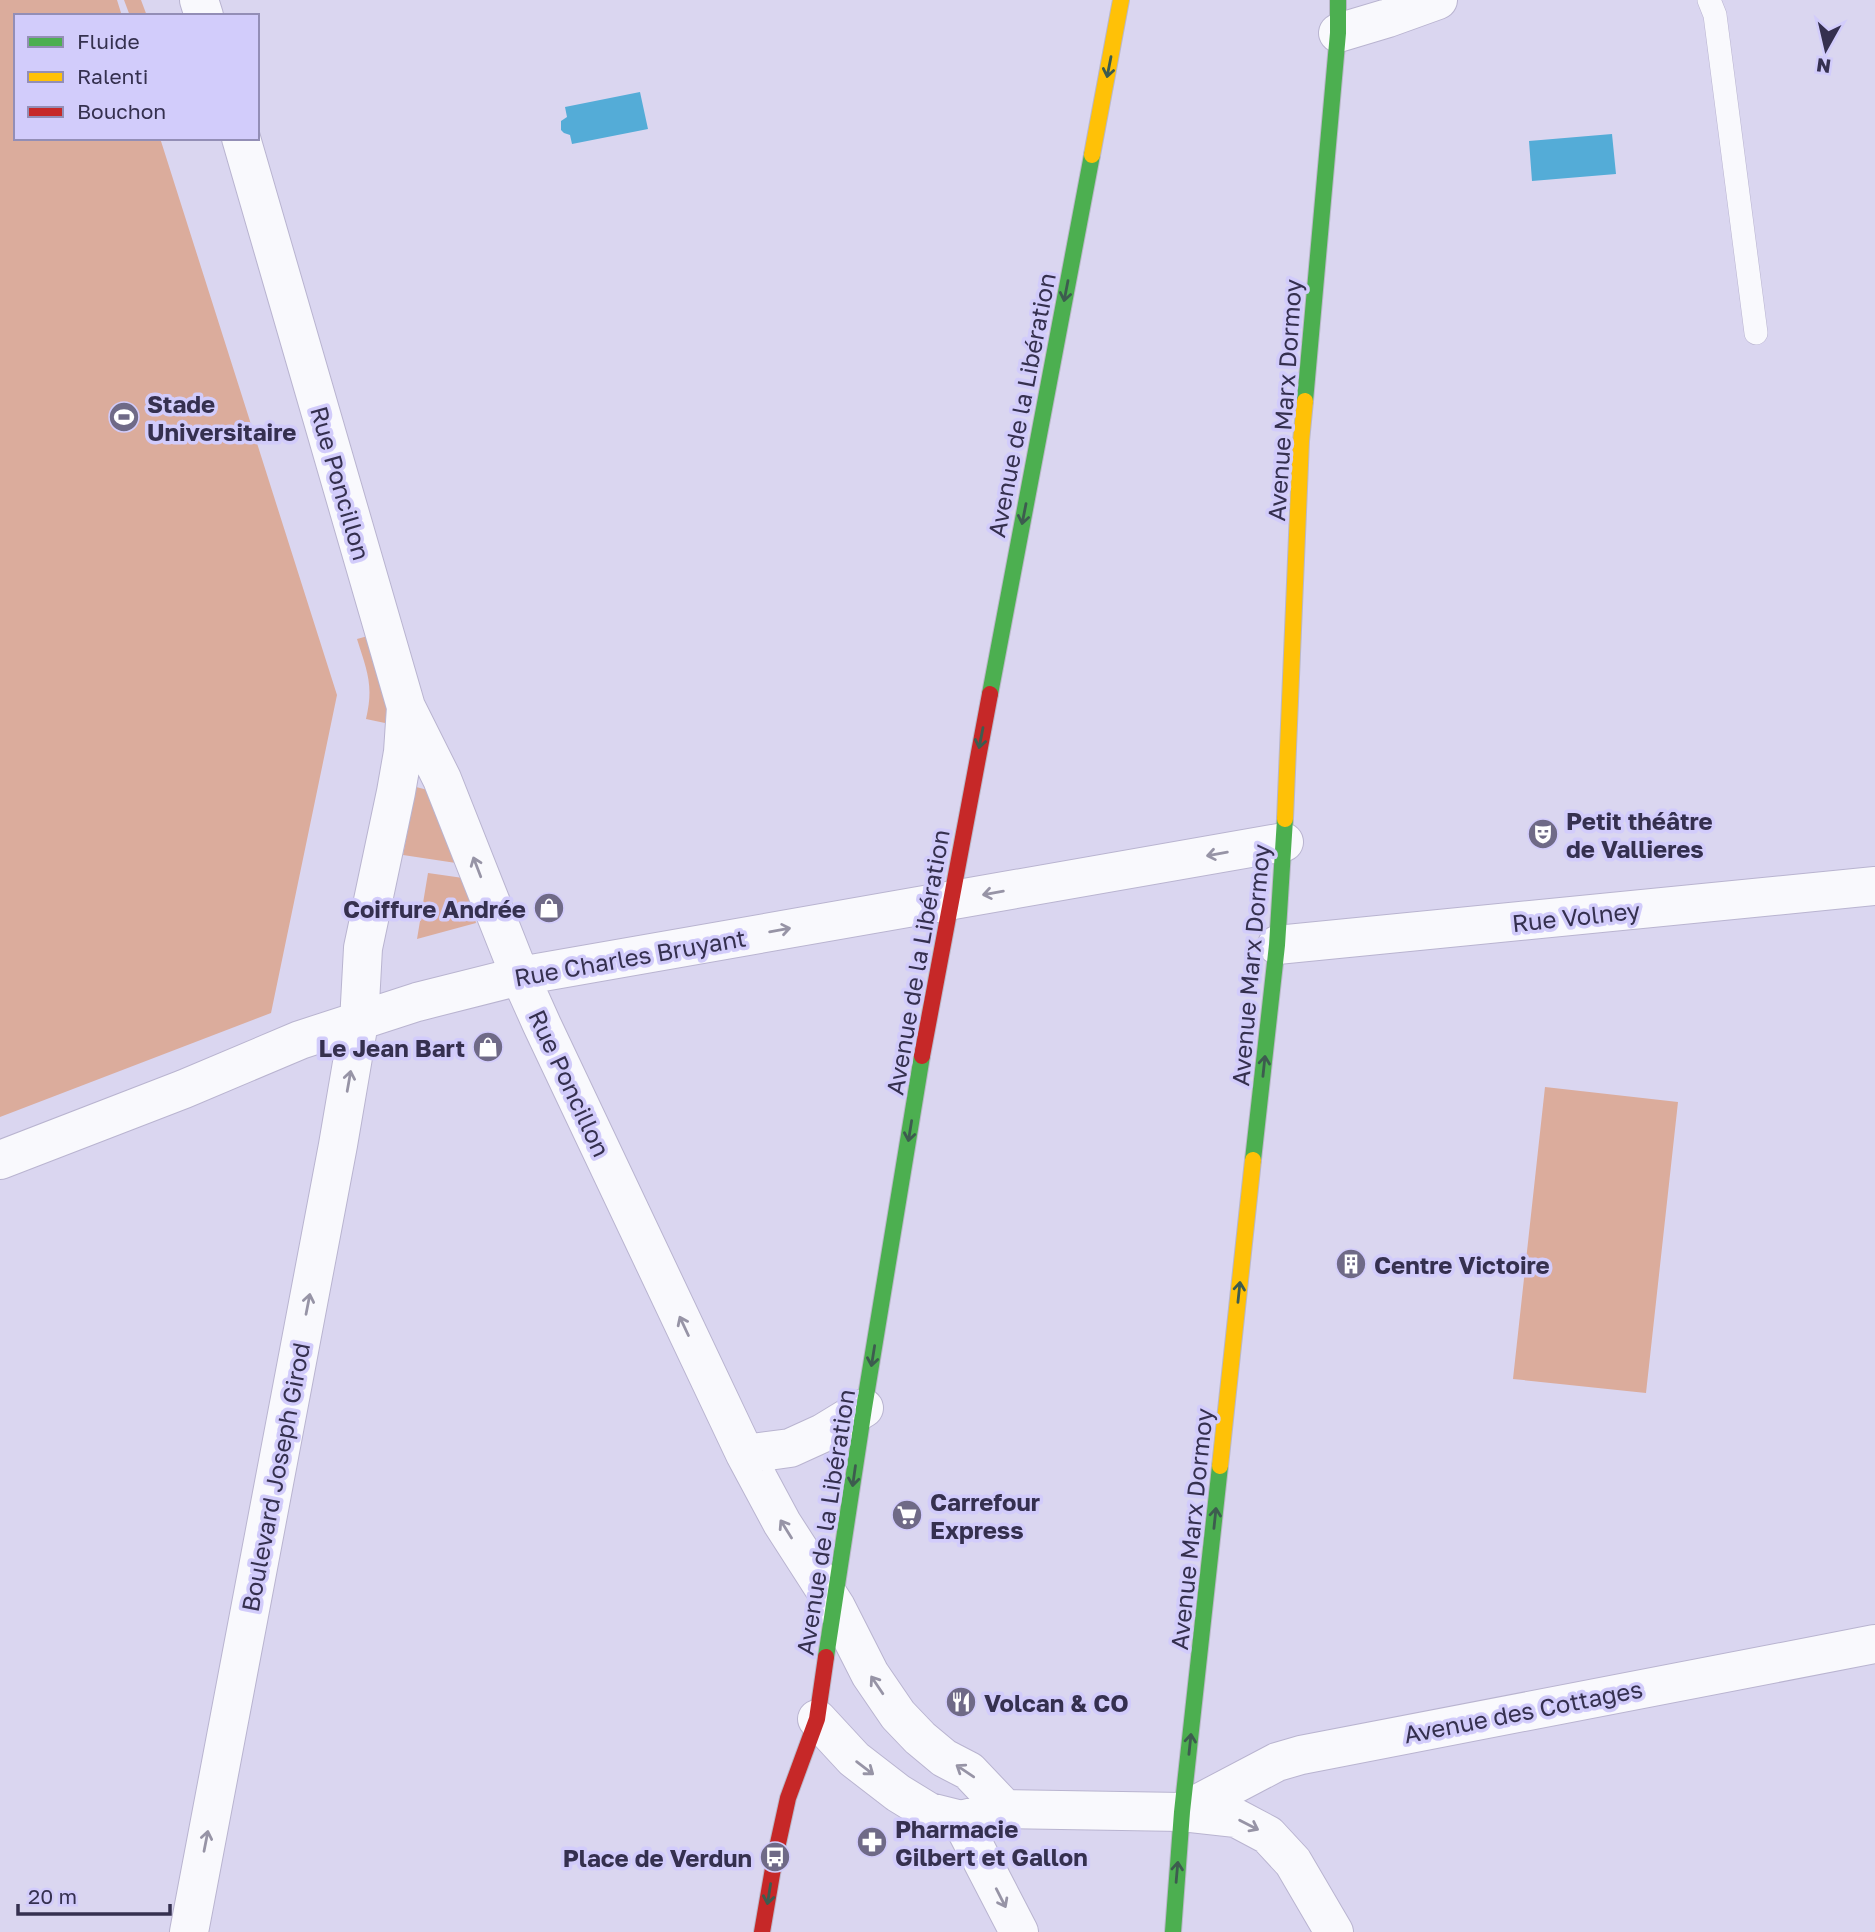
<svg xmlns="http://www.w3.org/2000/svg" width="1875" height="1932" viewBox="0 0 1875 1932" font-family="'Golos Text',sans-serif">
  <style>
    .green { fill: #dbac9c }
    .water { fill: #54acd7 }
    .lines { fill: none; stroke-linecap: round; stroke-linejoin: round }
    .lane-casing { stroke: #b9b4d0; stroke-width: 24 }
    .street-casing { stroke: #b9b4d0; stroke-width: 40 }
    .fast-casing { stroke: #bab8c9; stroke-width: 18 }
    .slow-casing { stroke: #bab8c9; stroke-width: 18 }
    .jam-casing { stroke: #bab8c9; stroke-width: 18 }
    .lane { stroke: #f9f9fd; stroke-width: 23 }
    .street { stroke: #f9f9fd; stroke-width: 38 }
    .fast { stroke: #4caf50; stroke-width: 16 }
    .slow { stroke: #ffc107; stroke-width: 16 }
    .jam { stroke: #c62828; stroke-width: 16 }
    .oneway { stroke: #3d5c4f }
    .oneway2 { stroke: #9794a6 }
    .labels { text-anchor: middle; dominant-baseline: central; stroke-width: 7; stroke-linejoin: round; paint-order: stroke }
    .street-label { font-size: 24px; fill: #35304f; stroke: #d2ccfb }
    .poi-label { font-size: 24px; font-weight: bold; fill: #35304f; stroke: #d2ccfb; text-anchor: start }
  </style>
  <rect width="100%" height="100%" fill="#dad6f0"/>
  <path class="green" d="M0,0h117l5,16h-106v122h144l177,557 -66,318 -271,104z
    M124,0h17l6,16h-17z
    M375,634l13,67 -3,22 -19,-4c8,-34 1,-48 -9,-80z
    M416,787l12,3 28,73 -53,-8z
    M428,873l35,5 13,45 -59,16z
    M1545,1087l133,15 -32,291 -133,-14z"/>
  <path class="water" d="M640,92l8,37 -76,15 -2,-9 -6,-2 -3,-3v-9l6,-4 -2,-10z
    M1612,134l4,40 -84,7 -3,-40z"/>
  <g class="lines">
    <g class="lane-casing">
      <path id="lane" d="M1709,0l6,15 41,318"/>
    </g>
    <g class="street-casing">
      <path id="street" d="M199,0l5,16
        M1338,33l50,-15 50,-18
        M241,138l165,569 36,72 78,197 22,49 203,429 37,69 54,84 34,67 28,41 22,23 24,20 25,13 36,38
        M1277,945l598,-59
        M0,1160l184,-71 116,-49 117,-38 103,-26 764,-134
        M745,1454l45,-6 33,-15 41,-25
        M817,1719l37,40 44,34 31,19 32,8 44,-11 177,3 54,6 32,17 25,27 41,70
        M1182,1812l95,-50 24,-7 574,-111
        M961,1820l58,112
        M189,1932l149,-787 21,-123 4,-74 33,-156 7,-40 3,-45"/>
    </g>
    <g class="fast-casing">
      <path id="fast" d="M1305,401l33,-368v-33
        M990,694l102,-539
        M1253,1160l24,-215 8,-126
        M826,1657l38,-249 58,-352
        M1173,1932l9,-120 38,-346"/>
    </g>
    <g class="slow-casing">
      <path id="slow" d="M1092,155l29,-155
        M1285,819l16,-378 4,-40
        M1220,1466l33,-306"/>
    </g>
    <g class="jam-casing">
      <path id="jam" d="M922,1056l68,-362
        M762,1932l13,-75 13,-59 29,-79 9,-62"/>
    </g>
    <use href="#lane" class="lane"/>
    <use href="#street" class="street"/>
    <use href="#fast" class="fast"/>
    <use href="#slow" class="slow"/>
    <use href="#jam" class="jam"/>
  </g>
  <defs><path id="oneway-shaft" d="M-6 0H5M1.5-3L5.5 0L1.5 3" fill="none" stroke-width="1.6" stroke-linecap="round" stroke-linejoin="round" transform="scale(1.75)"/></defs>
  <g class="oneway">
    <use href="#oneway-shaft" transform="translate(1109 67) rotate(101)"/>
    <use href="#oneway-shaft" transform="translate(1066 291) rotate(101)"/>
    <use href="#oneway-shaft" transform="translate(1024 514) rotate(101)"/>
    <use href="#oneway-shaft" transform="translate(981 738) rotate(101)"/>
    <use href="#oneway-shaft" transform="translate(1264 1066) rotate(-84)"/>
    <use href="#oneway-shaft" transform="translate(910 1131) rotate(99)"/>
    <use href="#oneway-shaft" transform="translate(1239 1292) rotate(-84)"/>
    <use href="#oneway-shaft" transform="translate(873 1356) rotate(99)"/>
    <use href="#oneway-shaft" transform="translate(854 1476) rotate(98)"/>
    <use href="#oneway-shaft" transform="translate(1215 1518) rotate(-84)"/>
    <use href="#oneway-shaft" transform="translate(1190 1744) rotate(-84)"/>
    <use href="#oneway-shaft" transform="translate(1177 1872) rotate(-85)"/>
    <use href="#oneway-shaft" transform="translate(769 1894) rotate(99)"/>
  </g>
  <g class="oneway2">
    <use href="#oneway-shaft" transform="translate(1217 854) rotate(170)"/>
    <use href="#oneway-shaft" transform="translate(477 867) rotate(-111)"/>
    <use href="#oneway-shaft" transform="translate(993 893) rotate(170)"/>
    <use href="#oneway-shaft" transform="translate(780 930) rotate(-10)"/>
    <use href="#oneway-shaft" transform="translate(349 1081) rotate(-80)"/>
    <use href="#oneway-shaft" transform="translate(308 1304) rotate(-79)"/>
    <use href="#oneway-shaft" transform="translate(684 1326) rotate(-115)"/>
    <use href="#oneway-shaft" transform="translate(786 1529) rotate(-122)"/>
    <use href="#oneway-shaft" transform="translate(877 1685) rotate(-124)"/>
    <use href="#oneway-shaft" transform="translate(865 1768) rotate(37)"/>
    <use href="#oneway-shaft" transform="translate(965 1771) rotate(-146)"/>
    <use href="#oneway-shaft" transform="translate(1249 1825) rotate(27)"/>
    <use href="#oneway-shaft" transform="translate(206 1841) rotate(-79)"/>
    <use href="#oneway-shaft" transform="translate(1001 1898) rotate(63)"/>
  </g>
  <defs>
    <g id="stadium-disc" transform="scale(1.575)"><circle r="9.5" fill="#6f6a87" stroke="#d2ccfb"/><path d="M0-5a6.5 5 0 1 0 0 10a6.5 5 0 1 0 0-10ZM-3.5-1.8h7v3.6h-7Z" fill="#fff"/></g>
    <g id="theatre-disc" transform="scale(1.575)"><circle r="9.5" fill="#6f6a87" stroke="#d2ccfb"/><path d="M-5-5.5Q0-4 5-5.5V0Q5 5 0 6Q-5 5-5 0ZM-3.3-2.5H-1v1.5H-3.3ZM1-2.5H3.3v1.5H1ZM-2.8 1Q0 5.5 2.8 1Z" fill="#fff"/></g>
    <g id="shop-disc" transform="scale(1.575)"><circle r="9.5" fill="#6f6a87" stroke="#d2ccfb"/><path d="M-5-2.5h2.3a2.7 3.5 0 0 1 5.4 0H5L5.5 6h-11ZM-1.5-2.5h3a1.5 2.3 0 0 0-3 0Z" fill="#fff"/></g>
    <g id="building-disc" transform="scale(1.575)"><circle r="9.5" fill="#6f6a87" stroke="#d2ccfb"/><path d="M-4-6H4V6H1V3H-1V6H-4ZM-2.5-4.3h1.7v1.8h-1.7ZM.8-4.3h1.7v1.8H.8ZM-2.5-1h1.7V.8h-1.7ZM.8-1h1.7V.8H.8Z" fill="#fff"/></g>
    <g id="supermarket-disc" transform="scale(1.575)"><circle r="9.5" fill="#6f6a87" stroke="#d2ccfb"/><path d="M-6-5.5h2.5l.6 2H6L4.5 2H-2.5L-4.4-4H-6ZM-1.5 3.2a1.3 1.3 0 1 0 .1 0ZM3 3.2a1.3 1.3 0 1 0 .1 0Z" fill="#fff"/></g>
    <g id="restaurant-disc" transform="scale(1.575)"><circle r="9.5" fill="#6f6a87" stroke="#d2ccfb"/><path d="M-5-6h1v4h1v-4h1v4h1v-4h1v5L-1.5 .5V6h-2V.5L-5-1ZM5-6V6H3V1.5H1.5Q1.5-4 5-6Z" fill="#fff"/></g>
    <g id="pharmacy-disc" transform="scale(1.575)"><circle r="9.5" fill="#6f6a87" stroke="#d2ccfb"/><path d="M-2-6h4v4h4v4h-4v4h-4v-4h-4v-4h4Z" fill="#fff"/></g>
    <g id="bus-disc" transform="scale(1.575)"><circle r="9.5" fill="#6f6a87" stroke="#d2ccfb"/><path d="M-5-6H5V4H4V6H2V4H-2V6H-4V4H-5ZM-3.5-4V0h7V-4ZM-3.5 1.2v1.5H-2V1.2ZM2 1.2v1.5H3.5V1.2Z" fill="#fff"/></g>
  </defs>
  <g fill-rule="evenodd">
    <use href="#stadium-disc" x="124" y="417"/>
    <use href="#theatre-disc" x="1543" y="834"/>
    <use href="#shop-disc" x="549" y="908"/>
    <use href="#shop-disc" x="488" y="1047"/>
    <use href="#building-disc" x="1351" y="1264"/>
    <use href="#supermarket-disc" x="907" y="1515"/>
    <use href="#restaurant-disc" x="961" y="1702"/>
    <use href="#pharmacy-disc" x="872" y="1842"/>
    <use href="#bus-disc" x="775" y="1857"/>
  </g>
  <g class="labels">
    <g class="street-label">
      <text transform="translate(1284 400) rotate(-86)">Avenue Marx Dormoy</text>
      <text transform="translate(1021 405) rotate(-79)">Avenue de la Libération</text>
      <text transform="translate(341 483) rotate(74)">Rue Poncillon</text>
      <text transform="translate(1576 916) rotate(-6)">Rue Volney</text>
      <text transform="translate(630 957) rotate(-10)">Rue Charles Bruyant</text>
      <text transform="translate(917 962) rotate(-80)">Avenue de la Libération</text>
      <text transform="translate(1250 965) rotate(-85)">Avenue Marx Dormoy</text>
      <text transform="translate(570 1083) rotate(65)">Rue Poncillon</text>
      <text transform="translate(275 1477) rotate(-79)">Boulevard Joseph Girod</text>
      <text transform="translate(825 1522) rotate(-81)">Avenue de la Libération</text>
      <text transform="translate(1191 1529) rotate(-84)">Avenue Marx Dormoy</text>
      <text transform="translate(1523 1711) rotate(-11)">Avenue des Cottages</text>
    </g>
    <g class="poi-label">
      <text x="147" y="403">Stade<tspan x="147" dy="28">Universitaire</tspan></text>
      <text x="1566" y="820">Petit théâtre<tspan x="1566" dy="28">de Vallieres</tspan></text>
      <text x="526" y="908" text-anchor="end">Coiffure Andrée</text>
      <text x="465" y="1047" text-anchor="end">Le Jean Bart</text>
      <text x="1374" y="1264">Centre Victoire</text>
      <text x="930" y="1501">Carrefour<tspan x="930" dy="28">Express</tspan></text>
      <text x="984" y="1702">Volcan &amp; CO</text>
      <text x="895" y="1828">Pharmacie<tspan x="895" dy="28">Gilbert et Gallon</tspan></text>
      <text x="752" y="1857" text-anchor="end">Place de Verdun</text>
    </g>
  </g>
  <rect x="14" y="14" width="245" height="126" fill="#d2ccfb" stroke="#938eb6" stroke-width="2"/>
  <rect x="28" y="37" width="35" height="10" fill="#4caf50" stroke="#938eb6" stroke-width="2"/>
  <text x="77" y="49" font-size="21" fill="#35304f">Fluide</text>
  <rect x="28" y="72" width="35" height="10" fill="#ffc107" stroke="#938eb6" stroke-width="2"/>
  <text x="77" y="84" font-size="21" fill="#35304f">Ralenti</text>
  <rect x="28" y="107" width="35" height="10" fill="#c62828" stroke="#938eb6" stroke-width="2"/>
  <text x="77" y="119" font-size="21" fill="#35304f">Bouchon</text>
  <g transform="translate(1826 49) rotate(188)" stroke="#d2ccfb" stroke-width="5" paint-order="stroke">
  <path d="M0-5L12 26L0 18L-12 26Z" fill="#35304f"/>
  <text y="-10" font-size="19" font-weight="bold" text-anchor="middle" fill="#35304f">N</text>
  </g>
  <path d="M18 1904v10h152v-10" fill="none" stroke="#35304f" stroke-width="3.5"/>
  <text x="28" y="1904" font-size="21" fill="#35304f" stroke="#d2ccfb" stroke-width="5" paint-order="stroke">20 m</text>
</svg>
